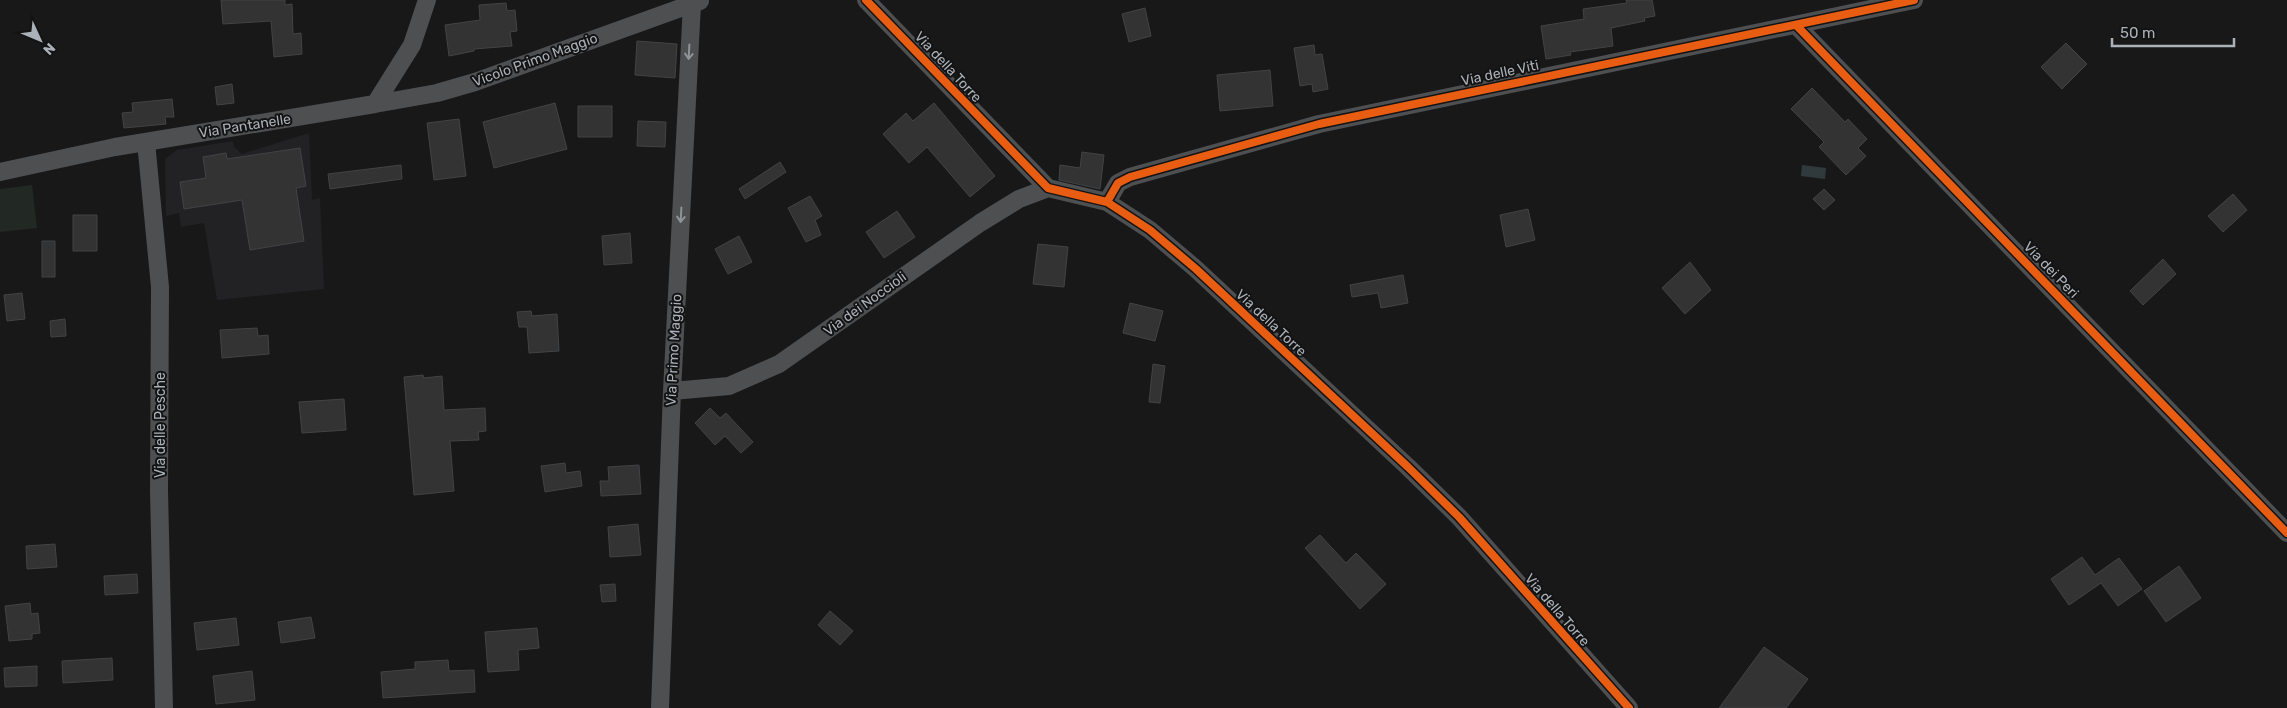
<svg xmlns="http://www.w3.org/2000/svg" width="2287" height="708" viewBox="0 0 2287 708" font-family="Rubik,sans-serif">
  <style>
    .built { fill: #222224 }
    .garden { fill: #222823 }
    .water { fill: #303a3d }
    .building { fill: #333334; stroke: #414345 }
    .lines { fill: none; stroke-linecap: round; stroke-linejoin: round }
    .minor { stroke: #4d4f51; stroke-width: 18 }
    .cycleway-casing { stroke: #131314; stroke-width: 11 }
    .cycleway { stroke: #e95d12; stroke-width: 8 }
    .oneway { stroke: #8f9499 }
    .labels { text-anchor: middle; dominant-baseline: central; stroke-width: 4; stroke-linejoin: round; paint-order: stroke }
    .street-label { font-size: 14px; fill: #abb1b8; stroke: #131314 }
  </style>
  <rect width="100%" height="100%" fill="#181819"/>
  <path class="built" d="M309,133l3,67 8,-2 4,91 -107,11 -13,-77 -23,4 -2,-14 -13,3 -1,-57 12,-9 56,-9 1,6 8,7z"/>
  <path class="garden" d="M32,185l5,43 -37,4v-43z"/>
  <path class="water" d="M1802,165l24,3 -1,11 -24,-3z"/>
  <path class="building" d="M221,0h64v5l7,-1 1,30 8,-1 1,21 -28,3 -3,-36 -48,3z
    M1626,0h26l3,16 -11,2 1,3 -34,7 2,18 -43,6 1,3 -25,4 -5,-33 43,-7 -1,-10 44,-6z
    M506,3l1,8 8,-1 2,21 -7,1 2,14 -38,3v2l-25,5 -4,-31 35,-5 -1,-15z
    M1145,8l6,28 -22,6 -7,-28z
    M637,41l40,3 -2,34 -40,-3z
    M2066,43l21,21 -25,25 -21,-22z
    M1314,45l1,10 7,-1 6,35 -15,3 -1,-8 -12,2 -6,-38z
    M1270,70l3,36 -53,5 -3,-36z
    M232,84l2,19 -17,2 -2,-18z
    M1812,88l33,34 3,-3 19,20 -9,9 8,8 -20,19 -27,-28 5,-5 -33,-33z
    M172,99l2,18h-9l1,7 -42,4 -2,-15 11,-1 -1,-9z
    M555,103l12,46 -73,19 -11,-46z
    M934,103l61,73 -25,21 -43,-50 -18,16 -26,-29 23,-21 7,8z
    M578,106h34v31h-34z
    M459,119l7,57 -32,4 -7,-57z
    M638,121l28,1 -1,25 -28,-1z
    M300,148l6,38 -10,2 8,53 -54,9 -8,-50 -58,9 -4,-27 26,-4 -3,-21 23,-4 1,6z
    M1082,152l22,3 -4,34 -41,-9 1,-15 20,3z
    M780,162l6,10 -41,27 -6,-10z
    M401,165l1,14 -72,10 -2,-15z
    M1824,189l11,11 -11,10 -11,-11z
    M2233,194l14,16 -24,22 -15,-16z
    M810,196l12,20 -7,4 6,15 -15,7 -18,-34z
    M1528,209l7,31 -29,7 -6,-32z
    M897,211l18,26 -31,21 -18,-26z
    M73,215h24v36h-24z
    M630,233l2,30 -28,2 -2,-29z
    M739,236l13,26 -24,12 -13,-25z
    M42,241h13v36h-13z
    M1038,244l30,3 -4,40 -31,-3z
    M2163,259l13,15 -33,31 -13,-14z
    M1690,262l21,28 -26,24 -23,-26z
    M1403,275l5,28 -27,5 -3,-15 -26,4 -2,-12z
    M22,293l3,26 -18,2 -3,-26z
    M1130,303l33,8 -8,30 -32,-8z
    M531,311l1,5 25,-2 2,37 -30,2 -2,-26h-8l-2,-15z
    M65,319l1,17 -15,1 -1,-16z
    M257,328l1,8 10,-1 1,19 -47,4 -2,-28z
    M1153,364l12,2 -5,37 -11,-1z
    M423,375l1,3 18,-2 2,34 41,-2 1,23 -8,1 1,8 -29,1 4,50 -40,4 -10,-118z
    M344,399l2,31 -44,3 -3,-31z
    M710,408l10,10 6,-5 27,29 -12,11 -16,-17 -10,9 -20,-22z
    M565,463l1,10 14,-2 2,15 -37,6 -4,-26z
    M639,465l2,29 -40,2 -1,-15h9l-1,-14z
    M638,524l3,31 -31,2 -2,-30z
    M1320,535l26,28 10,-10 30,31 -26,25 -55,-61z
    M55,544l2,23 -30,2 -1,-23z
    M2082,557l13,18 24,-17 23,31 -24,17 -17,-23 -32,22 -18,-26z
    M2179,566l22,32 -35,24 -22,-31z
    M137,574l1,19 -33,2 -1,-19z
    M615,584l1,17 -14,1 -2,-17z
    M30,603l1,11 7,-1 2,20 -8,1v5l-23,2 -4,-35z
    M830,611l23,20 -13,14 -22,-20z
    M311,617l4,21 -34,5 -3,-21z
    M236,618l3,27 -42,5 -3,-27z
    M537,628l2,20 -21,2 1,20 -31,2 -3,-40z
    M1764,647l44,32 -22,29h-67z
    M112,658l1,22 -50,3 -1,-22z
    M448,660l1,11 25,-1 1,22 -92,6 -2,-26 34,-3v-7z
    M37,666v20l-32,1 -1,-19z
    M252,671l3,29 -39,4 -3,-28z"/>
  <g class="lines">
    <path class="minor" d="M866,0l182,188 59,14 43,28 46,39 212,198 51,50 170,191
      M1796,25l491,508
      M375,104l62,-11 38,-11 225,-81
      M146,142l14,145 -1,204 5,217
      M0,172l115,-25 260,-43 37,-59 15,-45
      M1107,202l11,-19 12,-6 189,-53 595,-124
      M672,391l57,-5 50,-22 201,-141 39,-24 29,-11
      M660,708l12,-317 20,-387"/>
    <g class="cycleway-casing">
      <path id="cycleway" d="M866,0l182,188 59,14 43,28 46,39 212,198 51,50 170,191
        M1796,25l491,508
        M1107,202l11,-19 12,-6 189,-53 595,-124"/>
    </g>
    <use href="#cycleway" class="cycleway"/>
  </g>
  <defs><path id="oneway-shaft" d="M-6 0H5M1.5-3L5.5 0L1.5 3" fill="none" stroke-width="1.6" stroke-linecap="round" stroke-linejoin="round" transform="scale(1.25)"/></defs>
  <g class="oneway">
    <use href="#oneway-shaft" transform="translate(689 52) rotate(93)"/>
    <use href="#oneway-shaft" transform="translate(681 215) rotate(93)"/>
  </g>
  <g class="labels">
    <g class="street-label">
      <text transform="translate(535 60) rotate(-20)">Vicolo Primo Maggio</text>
      <text transform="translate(948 67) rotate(47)">Via della Torre</text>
      <text transform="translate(1500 73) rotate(-12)">Via delle Viti</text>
      <text transform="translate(245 126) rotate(-9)">Via Pantanelle</text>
      <text transform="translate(2051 270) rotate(46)">Via dei Peri</text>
      <text transform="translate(865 304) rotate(-36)">Via dei Noccioli</text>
      <text transform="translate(1271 323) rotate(43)">Via della Torre</text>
      <text transform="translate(674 350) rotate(-87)">Via Primo Maggio</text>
      <text transform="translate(160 425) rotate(-90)">Via delle Pesche</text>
      <text transform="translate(1557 610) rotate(49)">Via della Torre</text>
    </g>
  </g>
  <g transform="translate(40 40) rotate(134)" stroke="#131314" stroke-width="4" paint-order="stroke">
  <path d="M0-4L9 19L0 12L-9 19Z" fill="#abb1b8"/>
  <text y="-8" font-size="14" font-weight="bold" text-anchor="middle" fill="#abb1b8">N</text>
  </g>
  <path d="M2112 38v8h122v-8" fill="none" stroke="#abb1b8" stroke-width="2.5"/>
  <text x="2120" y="38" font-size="15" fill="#abb1b8" stroke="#131314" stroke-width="4" paint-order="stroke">50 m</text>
</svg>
